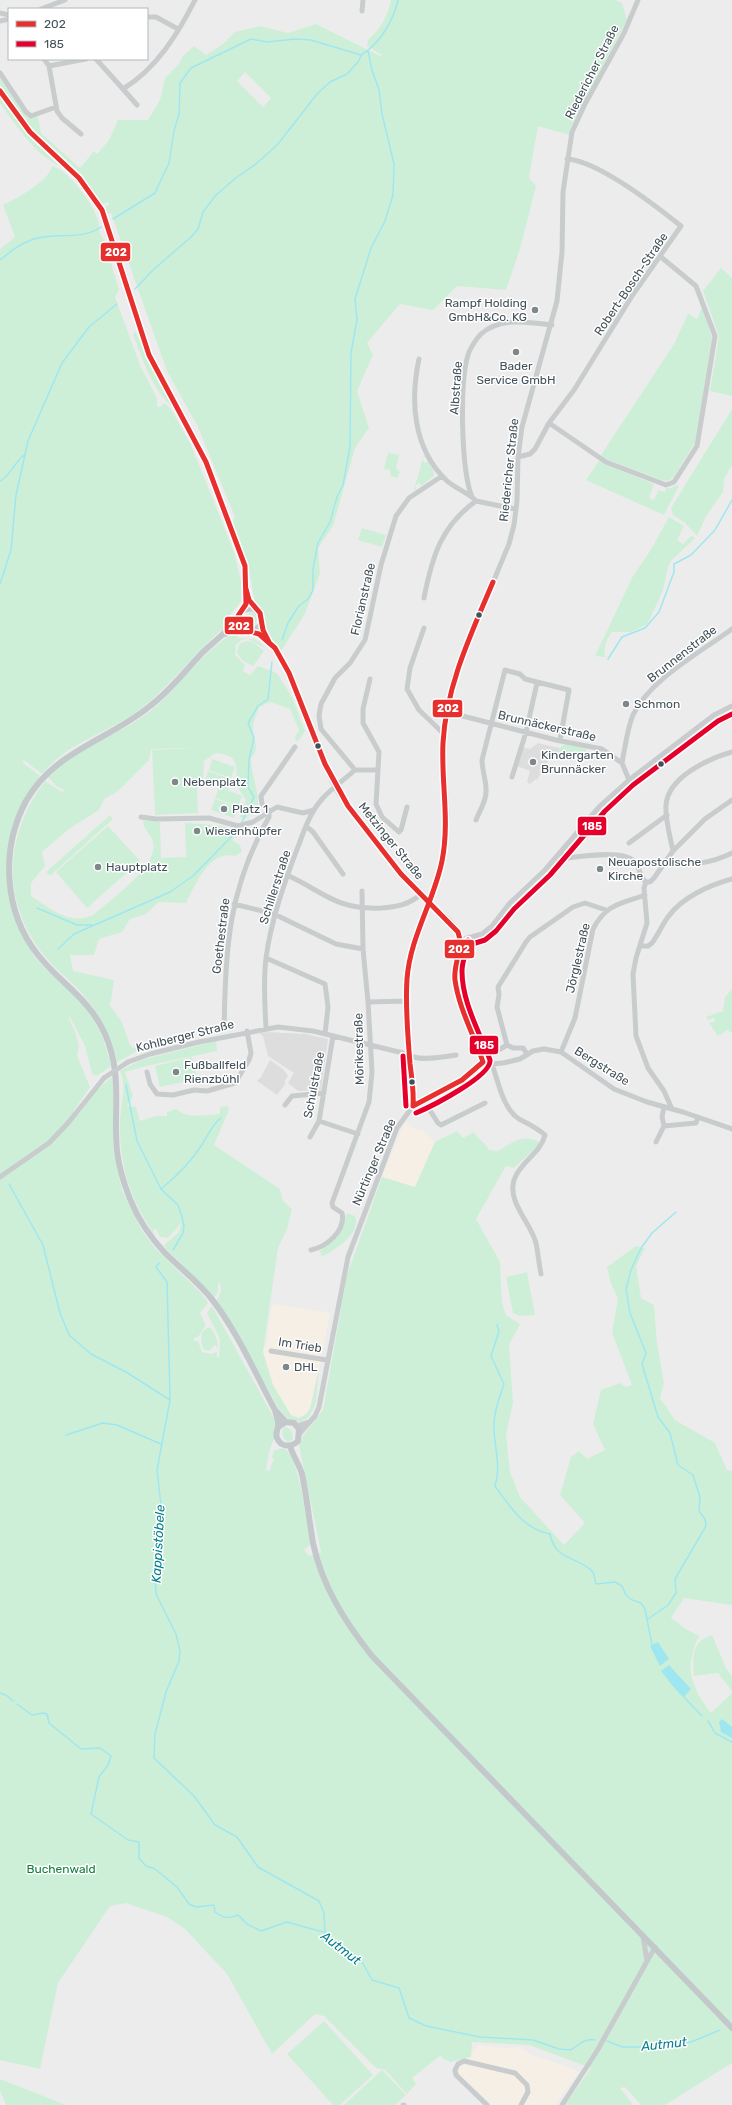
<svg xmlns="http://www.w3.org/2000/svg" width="732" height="2105" viewBox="0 0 732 2105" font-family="Rubik,sans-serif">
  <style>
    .commercial { fill: #f6efe5 }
    .education { fill: #deddde }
    .green { fill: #ceefd7; fill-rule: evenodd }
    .water { fill: #9fe7f0 }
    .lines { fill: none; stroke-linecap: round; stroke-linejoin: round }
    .stream { stroke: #9fe7f0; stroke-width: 1.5 }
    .minor { stroke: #c8cccd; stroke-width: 5 }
    .major { stroke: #c3c8cb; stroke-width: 6 }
    .minor-bridge { stroke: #c8cccd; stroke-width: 5 }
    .bus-1-casing { stroke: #fff; stroke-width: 8 }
    .bus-2-casing { stroke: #fff; stroke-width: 8 }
    .bus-1 { stroke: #e72f2d; stroke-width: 5 }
    .bus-2 { stroke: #e4002b; stroke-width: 5 }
    .poi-dot { fill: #7e878c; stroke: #fff; stroke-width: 1.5 }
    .bus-dot { fill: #425159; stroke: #fff; stroke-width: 1.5 }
    .labels { text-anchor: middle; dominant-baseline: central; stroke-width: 3; stroke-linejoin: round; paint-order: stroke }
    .street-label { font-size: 12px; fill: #425159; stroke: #fff }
    .poi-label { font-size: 12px; fill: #425159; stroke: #fff; text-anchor: start }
    .park-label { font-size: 12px; fill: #107e3c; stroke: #fff }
    .water-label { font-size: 13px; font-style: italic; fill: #057f8d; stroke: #fff }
    .line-badge { stroke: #fff; stroke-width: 1.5 }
    .badge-label { font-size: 11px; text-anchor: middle; font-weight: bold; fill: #fff }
  </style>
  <rect width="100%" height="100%" fill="#edecec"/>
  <path class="commercial" d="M405,1121l14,11 3,-3 13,13 -20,45 -33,-10z
    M272,1304l58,9 -17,89 -8,13 -6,3 -8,-3 -7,-9 -11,-21 -10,-33 1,-5h2z
    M479,2045l25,3 16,-1 11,8 35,11 13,6 -24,33h-63l-34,-32 1,-5z"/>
  <path class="education" d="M538,743l21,5 -2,7 -8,5 -12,20 -1,-1 -6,5 -3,-2 3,-11 -13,-5 6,-19 7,2z
    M269,1032l36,2 23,5 -7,51 -23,1 -10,-8 6,-10 -26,-17 -5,-20 -4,-3z
    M270,1060l14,10 4,6 -4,6 2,1 -9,12 -20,-14 4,-4z"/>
  <path class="green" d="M391,0h224l7,3 5,17 -56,107 -2,8 -31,-9 -9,52 7,8 -16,63 -14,41 -49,-4 -24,24 -33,-6 -33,39 6,12 -16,36 12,37 -14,20 -22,78 -15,22 2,25 -15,41 -24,37 -16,-22 -3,-17 -7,-8 -7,-41 -15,-41 2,-5 -37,-90 -31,-56 -56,-158 -3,1 -3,-7 5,-3 -2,-2 -6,2 -25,-33 -45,-42 -32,-45v-6l27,39h11l3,16 39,35 14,-17 3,3 12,-14 9,-20h30l12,-20 5,-22 14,-14 3,-7 12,-11 12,9 17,-11 12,-12 25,-6 28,7 28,-9 64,32 2,-1 -15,-9 1,-6c13,-11 19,-23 23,-40zM245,72l26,26 -8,9 -26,-26z
    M0,98l30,40 30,28c-23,-9 -46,-43 -60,-63z
    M52,166c16,3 41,38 46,54 2,8 0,13 6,20l15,50 -4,7 25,68 17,33v8l3,1 4,-4 7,6 20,36 43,107 7,30v19l-13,17 1,6c-32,24 -54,58 -86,83 -21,17 -48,27 -71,41 -11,7 -21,16 -30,26l-18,-14 -2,2 18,14c-40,52 -40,126 -6,180 14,17 33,30 48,47 15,18 24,40 29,63l-14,10 -5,-2 -7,-28 -15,-29h-2l7,14 4,15 -2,9 13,32 -17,25 5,3 19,-25 16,-14v74l9,40 20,41 14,18 46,45 6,9 -8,10 6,12 -8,12 -4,1v3h4l4,11 9,2 6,-2v5l2,1 1,-19 -13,-26 5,-7 63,114 -1,19 -5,13 -3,18 4,1 2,-9 3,-2 -3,-3 2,-7 10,-2c16,10 23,76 26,96l-6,6 5,6 12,-4 -22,-107 4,-9 20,-26 24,-135 35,-98 33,10 20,-45 22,-11 6,7 11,-6c4,7 11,10 15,18l9,1c14,-9 27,-18 43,-8l-27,25 -8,-2 -30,53 24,43 2,41 4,12 14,9 -11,21 4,58 -7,32 4,37 10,25 44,48 21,-22 -25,-28 11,-38 8,-6 8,8 18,-9 -12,-26 8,-34 19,-7 6,4 6,-2 -20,-52 6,-35 -7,-14 -4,-17 29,-21 9,2 -9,18 5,32 13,7 3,38 7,40 -4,15 15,22 40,23 12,27 5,1v134l-48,-7 -13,20 15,11 13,7c-15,32 -9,49 12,77l21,-20v370l-67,42h-24l-16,-18 -5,1 13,17h-68l26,-37 -62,-23 -57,-3 -1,15 -21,5 -8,-4 -1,-3 -29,23 4,6 -9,10 -22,-24 -9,-2 -52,-52 -9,-2 -43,40 -45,-80 -42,-45 -18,-12 -41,-14 -16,3 -52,77 -18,86 -40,-9v-1811l15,-12 -12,-32c13,-6 46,-24 49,-39zM675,1671l6,7 -4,13 -3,-6 -6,-5z
    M721,268l11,10v118l-22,-5 9,-55 -16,-45z
    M702,308l10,29 -17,106 -22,35 -5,3 -7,-1 -55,-21 -5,-4 73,-111 14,-30 9,5z
    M135,331l25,54 14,23c-22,-17 -31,-48 -41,-73z
    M732,409v56l-8,14 -1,13 -17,24 -9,20 -12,-13 -12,-8 -2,-7z
    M388,453l11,2 -3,13 4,4 -3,6 -6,-2 -1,-6 -6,-1z
    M424,455l1,2 -3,1 3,5 3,-2 5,9 1,6 -13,10 -2,-3 -4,3 2,3 -2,1 -1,-1z
    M599,461l55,23 -5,14 5,2 4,-10 7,2 1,-4h5l6,-3 2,1 -15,29 -78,-35z
    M669,517l15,9 -7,14 6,4 8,-8 4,2 -24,23 -3,6 -5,23 -13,29 -4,6 -15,7h-19c-5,6 -10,18 -6,25l-11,-1 38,-80 17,-25z
    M362,528l24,7 -4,12 -24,-7z
    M250,612l4,2 3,5 -1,6 -6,3 -7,-4z
    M234,633l5,5 16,1 10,8c-10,-1 -18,-16 -29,-2l-1,10 10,10 -2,6 7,4 8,-9 19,7 15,24 13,34 -6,9 -3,1 -1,-4 4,-7 -9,-21 -19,-7 -12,5c-2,6 -6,15 -6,21 0,13 8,19 -2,30 0,17 8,31 7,49l-13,12 -5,-2 6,-17c-2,-4 -7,-9 -8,-14 -4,-20 4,-30 -22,-33l-12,8 -1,18 -6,11 -2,-42 3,65 -43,2 -3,-65 42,-2 -43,1 -2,11 -32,32 -13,7 -5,11 -30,19 -27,23 3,14 -14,17v13c19,12 38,30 62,19 17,-15 66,-49 60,-73 -2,-9 -10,-12 -10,-22l17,2 1,36 25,-1 -1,-34 31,2 28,6 -12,9 8,5 2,7 -7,4c-26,-6 -39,28 -49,47l-27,-1 -13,12 -16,5 -8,13 -23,7 -5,16h-24l3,16 41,9 -3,21 -2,3 13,18 8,23 3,3 55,-8 -50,11 -21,11c-6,-29 -21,-55 -42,-76 -11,-11 -23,-20 -32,-32 -43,-54 -38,-120 2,-173l17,11 2,-2 -8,-4 -8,-9c7,-6 14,-14 23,-20 25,-17 54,-26 78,-45 31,-24 51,-60 85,-79z
    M246,641l7,1 11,9 -11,15 -10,-5 -6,-8 2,-9z
    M565,744l22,5 -4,10 -6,-3 -4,5 -16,-4 2,-9z
    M212,759l23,8 -4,11 -22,-8z
    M208,771l23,8 -3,11 -23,-8z
    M219,787l23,9 -4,10 -23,-8z
    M215,799l23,8 -4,11 -23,-8z
    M110,815l3,4 -63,57 -4,-4z
    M108,826l32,35 -53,47 -31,-36z
    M732,989v44l-5,-3 -9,6 -9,-13 6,-2 -1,-3 -6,2 -2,-3 17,-6 2,-14z
    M216,1041l1,10 -71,15 -21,6 8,24 -6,10 9,1 4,14 16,-5h11v-4l9,-3c11,10 31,6 44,5v-7l8,-1 1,4 -15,35 66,44 3,12 9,8 -5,20 -9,19 -15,104 10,33 18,30 7,3 7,-3 5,-6 9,-41 -3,35 -7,14 -8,5 -12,-2 -10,-11 -62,-109c4,-7 6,-12 1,-19v10l-3,6 -48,-47 -3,-5 15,-13 2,-9 -13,15 -8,-1 -4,-8 -3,1 2,6c-25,-38 -36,-69 -35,-116 1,-15 7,-34 0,-49l21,-11z
    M192,1057l5,22 -37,8 -5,-21z
    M347,1213l8,3c7,17 -20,34 -32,40l-2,-1 -1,-4c13,-9 22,-24 27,-38z
    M527,1272l8,43 -16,1 -6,-3 -7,-36z
    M207,1328h4c4,6 7,12 7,20l-3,-3 -6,6 -6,-2 -2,-8 1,-9z
    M285,1427c6,1 8,6 8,12l-4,3c-6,-2 -8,-8 -6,-14z
    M712,1635l14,33 6,8v15l-14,-18 -24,3c-2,-19 -2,-35 18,-41z
    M324,2021l49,54 -33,30h-7l-46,-51z
    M382,2070l24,25 -11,10h-51z
    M0,2079l66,26h-60l-6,-14z"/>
  <path class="water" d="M658,1642l11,17 -9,7 -10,-20z
    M669,1665l22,24 -7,8c-5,-2 -19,-21 -23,-26z
    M722,1719l10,8v11l-11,-6 -2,-10z"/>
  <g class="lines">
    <path class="stream" d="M113,219l42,-26 14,-30 5,-32 5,-17 1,-31 11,-15 60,-29 16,3 28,-3 16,1 50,15c19,-11 32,-34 37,-55
      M0,260c11,-9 21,-17 34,-21 22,-7 47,2 67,-12
      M135,289l18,-19 38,-33 7,-8 5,-17 13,-17 21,-18 19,-13 22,-20 39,-50 13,-12 17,-8 11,-12 4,-8
      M0,481c10,-5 14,-18 24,-26
      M0,584l11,-34 5,-55 12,-54 34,-78 27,-36 28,-23
      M282,640l6,-17 10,-16 10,-8 5,-9v-21l5,-26 12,-21 7,-25 6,-12 7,-38 1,-94 6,-33 -2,-21 16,-51 14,-27 8,-26 1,-31 -12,-50 -3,-24 -7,-20 -4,-19
      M608,659l14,-22 23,-9 14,-16 15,-40v-8l17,-9 24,-25 17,-30
      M242,822l12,-25 -6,-10 1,-27 5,-22 -6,-15 10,-17 10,-7 4,-37
      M37,908l40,17h15
      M58,949l16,-15 96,-42 23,-16 44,-45
      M126,1085l11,56 24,48 17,16 4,12 2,9 -1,7 -10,17
      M9,1184l34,61 17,68 9,22 22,19 35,18 44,28
      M161,1189c16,-13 31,-28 42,-46 6,-10 9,-18 18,-25
      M159,1263l-3,4 11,15 3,118 -13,70 5,44 -8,49 2,31 20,40 4,17 -1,10 -13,31 -11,42 -1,24 40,38 21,29 22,12 21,30 61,34 5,12 1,20
      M497,1325l2,6 -8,25 13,28c-5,14 -11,31 -10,46 1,19 7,38 1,56 15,21 29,43 55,48 5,26 25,22 41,36 5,5 3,9 5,14l19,-2 7,4 4,9 6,5 9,3 4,6 7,36
      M66,1435l37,-12 14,2 44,19
      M648,1619l20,-14 8,-12 -1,-14 31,-53 -1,-7 -6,-8 1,-14 -7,-22 -15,-10 -8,-32 -12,-16 -16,-53 4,-11 -16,-40 -4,-24 5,-19 10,-22 11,-15 24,-21
      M0,1693l6,2 7,6
      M684,1697l18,19
      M17,1704l15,11 11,-2 4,1 2,9 32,26 19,-1 11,8 -3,9 -9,12 -8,37 37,26 11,2v16l7,8 9,3 22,18 12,17 7,3 18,-2 1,7c8,6 13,7 23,3l9,9 14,7 26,-9 36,10 38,28 11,20 27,8 10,30 17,8 54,11 53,3 26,9 12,1c8,-6 15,-12 24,-10
      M708,1721l7,12 17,9
      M607,2041l15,6h27l42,-5 29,-12"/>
    <path class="minor" d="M41,9l24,-9
      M362,11l1,-11
      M0,13l9,2
      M147,17h9l22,12
      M0,21l9,-2
      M44,59l5,7 37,-7
      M96,59l27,30
      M49,66l8,45 5,7 19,16
      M0,73l26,39 5,4 25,-9
      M137,105l-14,-16c33,-20 55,-55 72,-89
      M419,359c-9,42 -6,89 27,121 8,8 25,14 30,21l39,8
      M549,423l57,39 60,23 8,-3 23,-36 18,-110 -19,-50 -35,-29
      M518,457l12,-3 5,-5 14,-26 25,-33 58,-94 49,-70c-25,-20 -83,-65 -114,-67
      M472,497c-11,-27 -13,-118 -3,-145 3,-6 8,-14 12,-18 19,-17 48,-12 71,-9
      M424,598c8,-41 17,-72 52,-97
      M424,628l-14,40 -3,21 12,21 25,24
      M254,631c40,22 58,115 81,156 11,20 27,38 42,56 15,18 30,38 47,55 10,11 28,21 34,34 8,15 -4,27 -3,41 1,32 18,60 28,89l-5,7 -12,9 -53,28 -16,22 -49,129 -29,150 -4,9 -15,17
      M370,679l-7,30v14l16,29 -3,52 6,13 17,15 2,-2 6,-23
      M447,712l109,28 46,9 20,14 7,17
      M622,763c3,-15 5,-34 11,-48 17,-36 68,-63 99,-86
      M355,770h22
      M512,777l14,-45 11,-49
      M141,817l15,2 53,-1 29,8 15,-4 24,-15 26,6 11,-3
      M476,820c4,-10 11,-20 10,-31 0,-10 -4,-18 -4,-29l23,-90 15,4 5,5 44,11 -9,50
      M306,826l7,6 30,42
      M629,843l38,-28
      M673,851c-3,-15 -8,-32 -7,-46 2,-28 42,-46 66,-53
      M561,853l7,5c15,-2 58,-9 68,5 4,6 4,15 10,19l-2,6 3,35 -11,35 -3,16 3,62 12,32 16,23 8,18
      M666,862c24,4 44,2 66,-9
      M287,875c37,17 49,35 94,33 15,-1 27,-3 39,-13
      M646,882h4l4,-4 19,-27 32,-32 27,-19
      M234,904l40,10 62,30 27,5
      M461,940l21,-6 10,-8 17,-22 36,-34 55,-64 29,-26 85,-65 18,-9
      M640,946h8l4,-3c6,-8 10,-18 16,-26 14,-20 42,-32 64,-38
      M266,958l59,26 3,23 -3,27
      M368,1002l39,-1
      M224,1027c2,-80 4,-138 45,-210v-6l-7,-7 -1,-8 34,-49
      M266,1028c-1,-23 -3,-47 0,-70 5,-37 17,-71 30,-106 7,-18 13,-39 27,-54 9,-10 22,-19 32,-28l-34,-41 -2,-13 2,-12 14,-26 15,-15 15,-23 16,-75 15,-49 13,-18 33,-22
      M561,1052l14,-34 18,-89c13,-25 27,-25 52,-34
      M527,1054l-4,-6h-10l-6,-3 -10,-38 2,-12 -1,-8 28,-45 4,-5 43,-30 12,-4 21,7
      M128,1062l22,-8 49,-12 79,-15 35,4 94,23c10,8 37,3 49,1
      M483,1062l9,2 11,-1 17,-4 13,-8 11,-2 17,3 53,37 33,13 36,10 49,17
      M486,1062l1,-5 20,-12
      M492,1064c6,17 11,45 27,55 10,5 17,8 26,16 -4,18 -25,27 -31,45 -7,22 17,43 22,63 2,10 3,21 5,31
      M147,1072l3,12 7,10 16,1 21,-5 13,1 28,-8 14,-23 2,-7 -4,-22
      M424,1101l14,22 3,2 44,-22
      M285,1105l7,-9 32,-3
      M413,1106l-6,-105 1,-25 7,-39 13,-27 14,-50 5,-45 -4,-72 4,-37 7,-30 55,-132 5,-19 3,-24 1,-44 4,-30 35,-126 5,-49 1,-60 9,-60 13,-28 39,-71 14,-33
      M319,1121l39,13
      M664,1126l-2,-9 2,-10
      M310,1137l9,-16 14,-85
      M656,1142l8,-16 32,-3 2,-6
      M0,1177l49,-34 19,-20 36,-45
      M311,1250c15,-3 35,-19 31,-37l-9,-6 -1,-4 37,-101 3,-30 -4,-70 -5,-53 -1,-58
      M271,1351l56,9
      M297,1426l13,-4
      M643,1936l4,25
      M403,2105h1
      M487,2105l-31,-30 -1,-5 3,-6 6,-3 51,12 12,12 1,7 -7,13
      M562,2105l35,-54 58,-104"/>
    <path class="major" d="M0,91l30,41 49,46 23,32 8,22 39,123 57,107 39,104 2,31 6,11 8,8v9l-7,6h-20l-9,3
      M253,608l-11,2c-6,8 -10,16 -18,23 -7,7 -15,13 -22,20 -17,18 -32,38 -52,53 -41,34 -96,45 -124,95 -26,49 -22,111 12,154 23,29 51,43 67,79 18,41 8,76 12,117 2,17 7,33 13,48 8,20 20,38 35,54 15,15 32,28 46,45 26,33 44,75 64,112l11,12
      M275,1410c1,5 4,11 3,16 0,4 -3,7 -1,12 4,10 15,9 21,3l1,-12 -5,-6 -8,-1 -8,5
      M290,1446c3,10 9,18 12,28 5,23 7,46 11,69 9,43 32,79 59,113l360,372"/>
    <path class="minor-bridge" d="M104,1078l24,-16"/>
    <g class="bus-1-casing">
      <path id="bus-1" d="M0,91l30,41 49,46 23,32 47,145 57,107 39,104 1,38 -8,12 1,11 4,3 16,4 16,14 14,25 36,91 23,42 53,68 57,58c6,17 -5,31 -3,48 4,29 19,55 28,82l-21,18 -49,26
        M246,589l3,11 11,13 3,17 7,14
        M413,1106c1,-14 -1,-28 -3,-42 -2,-28 -5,-57 -3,-85 3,-42 27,-78 35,-118 8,-40 -1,-79 1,-118 3,-57 28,-109 50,-161"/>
    </g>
    <g class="bus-2-casing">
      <path id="bus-2" d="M463,947l22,-7 11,-9 18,-22 36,-34 55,-64 28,-26 85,-64 14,-7
        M403,1056l3,50
        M416,1113c14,-6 76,-37 74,-53 -11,-29 -28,-58 -28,-89 0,-10 5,-20 6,-31"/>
    </g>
    <use href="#bus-1" class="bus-1"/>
    <use href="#bus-2" class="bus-2"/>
  </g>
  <g class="poi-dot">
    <circle cx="535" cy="310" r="4"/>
    <circle cx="516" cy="352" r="4"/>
    <circle cx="626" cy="704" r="4"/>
    <circle cx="533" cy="762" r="4"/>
    <circle cx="175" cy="782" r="4"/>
    <circle cx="224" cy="809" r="4"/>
    <circle cx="197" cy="831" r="4"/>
    <circle cx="98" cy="867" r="4"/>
    <circle cx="600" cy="869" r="4"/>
    <circle cx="176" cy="1072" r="4"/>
    <circle cx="286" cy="1367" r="4"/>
  </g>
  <g class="bus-dot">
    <circle cx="479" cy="615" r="3.5"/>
    <circle cx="318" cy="746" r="3.5"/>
    <circle cx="661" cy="764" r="3.5"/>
    <circle cx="412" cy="1082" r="3.5"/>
  </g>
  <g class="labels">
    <g class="street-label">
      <text transform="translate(592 72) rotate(-63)">Riedericher Straße</text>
      <text transform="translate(631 284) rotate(-56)">Robert-Bosch-Straße</text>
      <text transform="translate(456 388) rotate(-86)">Albstraße</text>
      <text transform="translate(509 470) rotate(-84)">Riedericher Straße</text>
      <text transform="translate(363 599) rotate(-77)">Florianstraße</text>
      <text transform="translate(682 654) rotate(-38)">Brunnenstraße</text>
      <text transform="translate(547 726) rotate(13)">Brunnäckerstraße</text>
      <text transform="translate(391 841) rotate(51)">Metzinger Straße</text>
      <text transform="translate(275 887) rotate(-72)">Schillerstraße</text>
      <text transform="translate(221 936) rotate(-83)">Goethestraße</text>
      <text transform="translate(578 958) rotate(-77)">Jörglestraße</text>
      <text transform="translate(185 1036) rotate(-14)">Kohlberger Straße</text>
      <text transform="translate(359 1049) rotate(-91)">Mörikestraße</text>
      <text transform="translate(602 1066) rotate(32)">Bergstraße</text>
      <text transform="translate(314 1085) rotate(-79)">Schulstraße</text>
      <text transform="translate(374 1162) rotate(-67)">Nürtinger Straße</text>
      <text transform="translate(300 1345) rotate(9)">Im Trieb</text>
    </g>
    <g class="poi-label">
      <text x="527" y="303" text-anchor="end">Rampf Holding<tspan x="527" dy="14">GmbH&amp;Co. KG</tspan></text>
      <text x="516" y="366" text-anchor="middle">Bader<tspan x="516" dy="14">Service GmbH</tspan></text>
      <text x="634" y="704">Schmon</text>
      <text x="541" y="755">Kindergarten<tspan x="541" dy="14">Brunnäcker</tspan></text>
      <text x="183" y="782">Nebenplatz</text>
      <text x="232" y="809">Platz 1</text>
      <text x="205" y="831">Wiesenhüpfer</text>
      <text x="608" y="862">Neuapostolische<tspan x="608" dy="14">Kirche</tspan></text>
      <text x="106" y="867">Hauptplatz</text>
      <text x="184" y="1065">Fußballfeld<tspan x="184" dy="14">Rienzbühl</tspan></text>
      <text x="294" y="1367">DHL</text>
    </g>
    <g class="park-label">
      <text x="61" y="1869">Buchenwald</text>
    </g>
    <g class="water-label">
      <text transform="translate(158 1544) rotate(-87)">Kappistöbele</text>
      <text transform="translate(341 1948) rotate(37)">Autmut</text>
      <text transform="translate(664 2044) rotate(-6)">Autmut</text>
    </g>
  </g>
  <g class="line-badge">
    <rect x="100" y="242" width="31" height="20" rx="4" fill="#e72f2d"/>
    <rect x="224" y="616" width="30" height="19" rx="4" fill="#e72f2d"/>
    <rect x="432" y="699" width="31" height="19" rx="4" fill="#e72f2d"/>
    <rect x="577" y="816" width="30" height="20" rx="4" fill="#e4002b"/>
    <rect x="444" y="939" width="31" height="20" rx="4" fill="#e72f2d"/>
    <rect x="469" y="1035" width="30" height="20" rx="4" fill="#e4002b"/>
  </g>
  <g class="badge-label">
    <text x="116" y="256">202</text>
    <text x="239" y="630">202</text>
    <text x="448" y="712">202</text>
    <text x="592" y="830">185</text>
    <text x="459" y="953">202</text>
    <text x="484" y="1049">185</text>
  </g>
  <rect x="8" y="8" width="140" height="52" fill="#ffffff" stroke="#b3b9bd"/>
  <rect x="16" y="21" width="20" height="6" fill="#e72f2d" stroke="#b3b9bd"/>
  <text x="44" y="28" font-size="12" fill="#425159">202</text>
  <rect x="16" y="41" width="20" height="6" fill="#e4002b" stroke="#b3b9bd"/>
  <text x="44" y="48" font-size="12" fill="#425159">185</text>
</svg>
